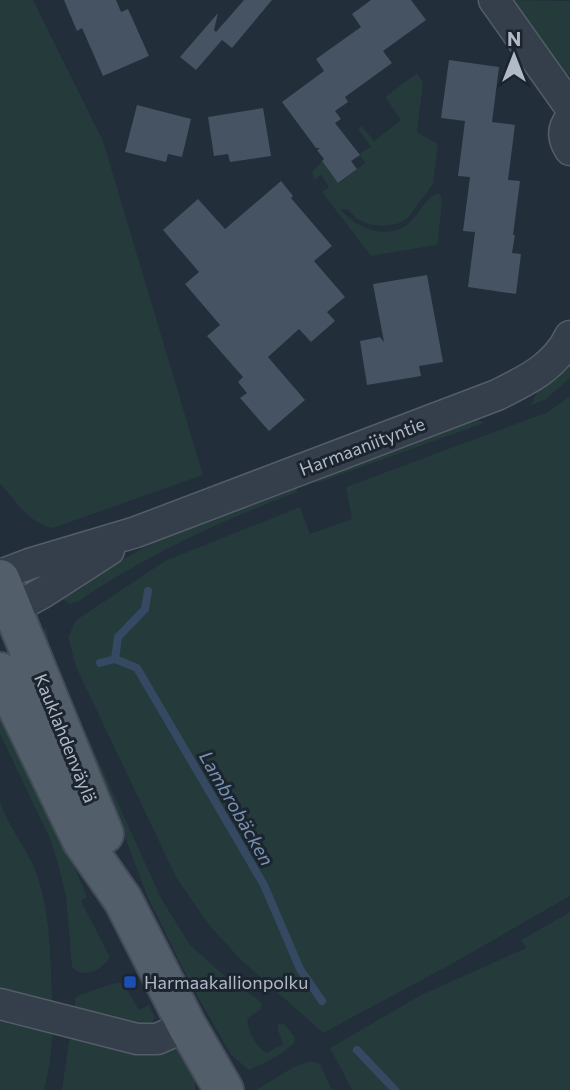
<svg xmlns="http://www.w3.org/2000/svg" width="570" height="1090" viewBox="0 0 570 1090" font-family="Commissioner,sans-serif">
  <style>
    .green { fill: #243a3b }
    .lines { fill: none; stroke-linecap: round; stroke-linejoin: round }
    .stream { stroke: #354a62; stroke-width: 8 }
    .building { fill: #465362 }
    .minor-casing { stroke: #545d68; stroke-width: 33 }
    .primary-casing { stroke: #424b57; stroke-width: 42 }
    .minor { stroke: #353f4b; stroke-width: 30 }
    .primary { stroke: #535e6b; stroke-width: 38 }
    .transit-dot { fill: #1a4fb4; stroke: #1b242f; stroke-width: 2.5 }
    .labels { text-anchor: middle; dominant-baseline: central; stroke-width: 6; stroke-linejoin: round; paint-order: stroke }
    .street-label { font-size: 18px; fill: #b1bac7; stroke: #1b242f }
    .poi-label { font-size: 18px; fill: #b1bac7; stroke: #1b242f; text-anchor: start }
    .water-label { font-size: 19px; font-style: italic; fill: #7892af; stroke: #1b242f }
  </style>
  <rect width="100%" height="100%" fill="#222e3a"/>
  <path class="green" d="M0,0h33l70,141 100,334 -150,53c-27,-7 -36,-25 -53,-45z
    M513,0l57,1v76l-9,-9z
    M417,73l6,10 -6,49 21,12 -5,40 -26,35 -10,5 -15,2 -13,-2 -12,-5 -10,-10 -6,1c16,19 47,31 68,13 11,-9 17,-27 30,-30l3,6 -4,44 -2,2 -65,11 -49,-64 7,-5 -8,-12 -7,5 -2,-8 10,-11 17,22 26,-20 -6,-9 12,-7 -13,-18 4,-3 12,15 27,-21 -16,-23z
    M570,363v15l-24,21 -16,7 8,-15z
    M570,396v500l-122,70 -125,67 -84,-75 -29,-32 -33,-47 -101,-212 -8,-30 8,-17 89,-59 135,-54 10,27 42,-15 -6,-32 202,-75z
    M472,417l12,6 -167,60 -3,-8z
    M295,480l2,12c-78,30 -151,63 -220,110l-7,2 -8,-5 40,-28 72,-40z
    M46,626l5,30 110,242 29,47 36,32 33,23 3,5 -1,4 -13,9c-2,12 9,30 19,35l16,-9 -6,-16 1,-5 6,1 10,12 1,6c-12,13 -31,21 -46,28l-18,-15 -42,-74 -41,-83 -31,-81 -72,-164 -2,-19z
    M0,709l62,128 25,60 -6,4 29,56c-7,13 -27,23 -38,10l-6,-71 -7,-28 -8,-27 -51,-107z
    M0,802c8,23 23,41 33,63 17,39 17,84 19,125v10l-3,6 -49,-7z
    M570,912v178h-218l-22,-42 91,-53 105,-47 -5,-8z
    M115,983h8l16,27 10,-5 6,12 -5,10 -75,-18v-11l7,-4z
    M0,1013l53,19 -3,30 -6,28h-44z
    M77,1033l96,15 9,4 13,29v9h-133l7,-49z
    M310,1061l10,3 12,26h-76l36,-22z"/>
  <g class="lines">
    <path class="stream" d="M115,659l3,-22 27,-28 3,-18
      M100,663l15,-4 22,9 127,217 36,84 22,32
      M357,1050l38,40"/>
  </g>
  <path class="building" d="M64,0h52l5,12 7,-3 21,47 -46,20 -21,-48 -5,3z
    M244,0h28l-40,48 -10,-8 -26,30 -16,-13 38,-44 -4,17 2,2z
    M371,0h40l15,20 -43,31 9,12 -47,34 3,5 -13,9 6,8 -6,4 25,32 -9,6 6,8 -19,14 -16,-22 2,-2 -7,-9 3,-2h-4l-34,-46 42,-31 -8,-12 45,-32 -9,-13z
    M449,60l50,7 -7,55 23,3 -7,55 12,1 -7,54h2l-3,18 9,1 -5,40 -48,-7 7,-55 -12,-1 7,-54 -12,-1 7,-55 -24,-3z
    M137,105l54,14 -9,38 -14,-3 -2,8 -41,-10z
    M263,108l8,48 -41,6 -2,-8 -14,2 -6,-39z
    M281,181l12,15 -2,2 41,48 -18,15 31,36 -18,15 8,9 -24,21 -12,-13 -31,28 37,43 -36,31 -29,-33 7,-5 -9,-11 5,-5 -36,-41 13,-11 -35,-41 14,-12 -36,-42 35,-31 27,30z
    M427,275l16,87 -24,4 2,10 -54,9 -7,-44 20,-4 4,5 -11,-58z"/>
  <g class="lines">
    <g class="minor-casing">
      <path id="minor" d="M494,0l76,107
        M570,119c-8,10 -7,20 0,31
        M0,575l32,-12 104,-31 361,-137c30,-15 58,-28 73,-59
        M0,608l13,1 31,-17 65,-42
        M0,1004l137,35h20l30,-13"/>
    </g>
    <g class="primary-casing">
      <path id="primary" d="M0,579l104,255
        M0,672l82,169 41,59 64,126 37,64"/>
    </g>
    <use href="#minor" class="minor"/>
    <use href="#primary" class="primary"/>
  </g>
  <rect class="transit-dot" x="123" y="975" width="14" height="14" rx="3.5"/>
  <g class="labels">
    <g class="street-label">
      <text transform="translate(362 446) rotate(-21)">Harmaaniityntie</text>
      <text transform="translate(66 738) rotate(68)">Kauklahdenväylä</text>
    </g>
    <g class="poi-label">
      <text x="144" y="982">Harmaakallionpolku</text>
    </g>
    <g class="water-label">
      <text transform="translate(237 808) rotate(60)">Lambrobäcken</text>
    </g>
  </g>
  <g transform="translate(514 56)" stroke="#1b242f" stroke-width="5" paint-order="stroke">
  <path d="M0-5L12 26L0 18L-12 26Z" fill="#b1bac7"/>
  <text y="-10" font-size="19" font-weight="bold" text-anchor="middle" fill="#b1bac7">N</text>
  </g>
</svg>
